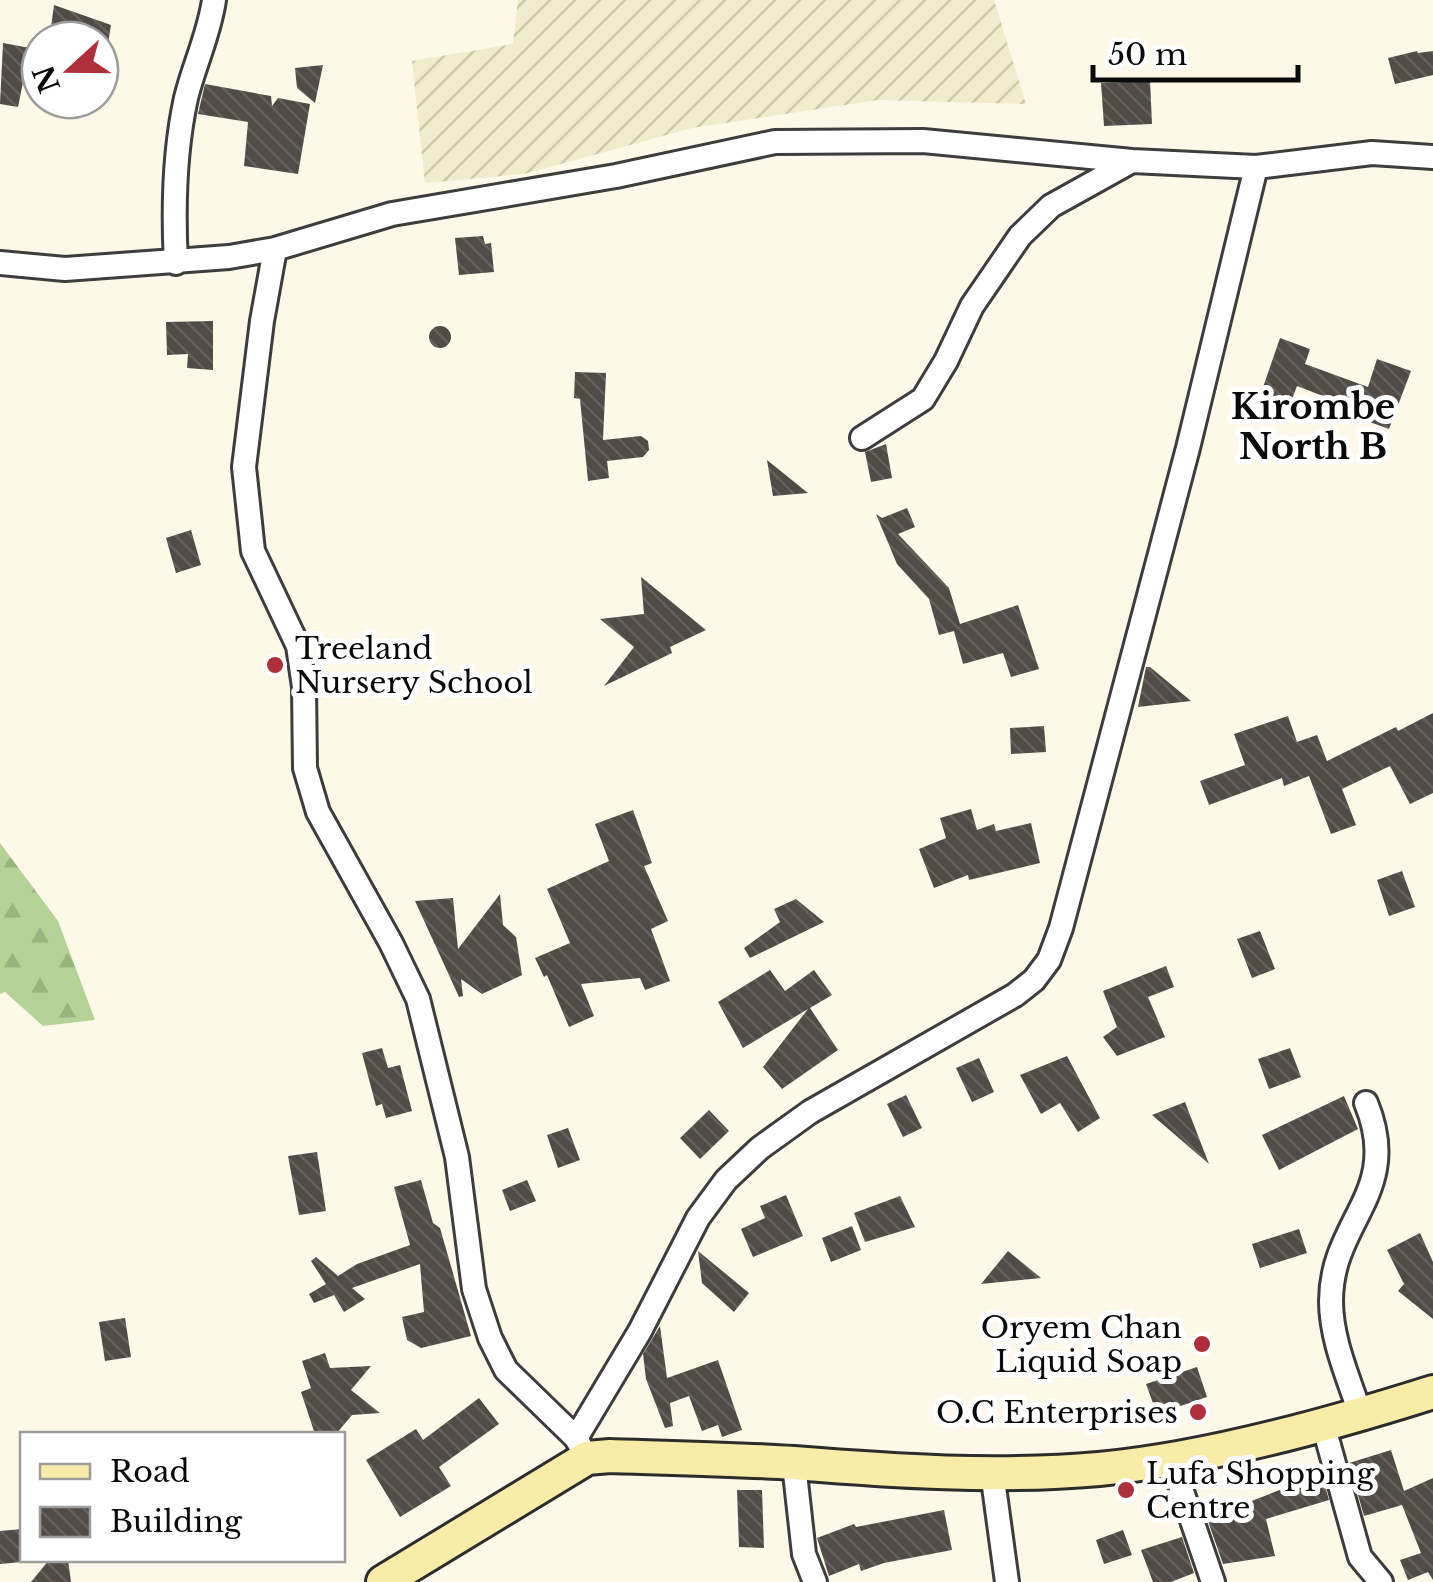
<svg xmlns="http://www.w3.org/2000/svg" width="1433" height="1582" viewBox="0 0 1433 1582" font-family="'Libre Baskerville',serif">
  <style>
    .farmland { fill: url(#farmland-furrows) }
    .forest { fill: url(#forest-firs) }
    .building { fill: url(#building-back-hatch) }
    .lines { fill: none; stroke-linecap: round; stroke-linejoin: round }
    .street-casing { stroke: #3d3d3d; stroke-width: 28 }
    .secondary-casing { stroke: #2c2c2c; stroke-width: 38 }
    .street { stroke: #fff; stroke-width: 22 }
    .secondary { stroke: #f8eca8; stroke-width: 32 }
    .poi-dot { fill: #ae2e3a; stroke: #fff; stroke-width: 4 }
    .labels { text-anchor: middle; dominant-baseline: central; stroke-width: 10; stroke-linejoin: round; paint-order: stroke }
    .poi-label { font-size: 30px; fill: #0a0a0a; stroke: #fff; text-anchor: start }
    .quarter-label { font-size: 35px; font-weight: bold; fill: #0a0a0a; stroke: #fff }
  </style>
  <defs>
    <pattern id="farmland-furrows" width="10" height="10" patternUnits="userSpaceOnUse" patternTransform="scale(2.5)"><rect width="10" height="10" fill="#f1eccb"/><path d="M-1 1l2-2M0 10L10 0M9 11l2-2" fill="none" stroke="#cdc9ad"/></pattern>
    <pattern id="forest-firs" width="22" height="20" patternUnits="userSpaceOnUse" patternTransform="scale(2.5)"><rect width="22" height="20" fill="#b5d396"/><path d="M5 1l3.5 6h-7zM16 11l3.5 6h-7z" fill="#9ab480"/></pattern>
    <pattern id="building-back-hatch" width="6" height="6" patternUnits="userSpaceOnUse" patternTransform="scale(2.5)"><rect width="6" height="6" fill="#514b47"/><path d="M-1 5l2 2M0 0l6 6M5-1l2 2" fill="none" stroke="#65605d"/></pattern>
  </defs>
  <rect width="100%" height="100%" fill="#fdf8e8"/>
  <path class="farmland" d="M518,0h476l32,104 -148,-4 -186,28 -168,46 -99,9 -13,-122 101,-17z"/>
  <path class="forest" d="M0,843l58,78 37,99 -52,6 -38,-34 -5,2z"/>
  <path class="building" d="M54,5l57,20 -3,19 -58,-10z
    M3,43l27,5 -12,59 -18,-3z
    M1417,51l1,2 15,-2v24l-38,9 -7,-26z
    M323,65l-8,38 -18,-15 -2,-20z
    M1150,81l2,43 -48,2 -3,-43z
    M205,84l66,12 1,10 6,-8 32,6 -12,70 -54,-8 4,-44 -50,-8z
    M483,236l2,8 6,-1 3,29 -35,3 -4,-37z
    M213,321v49l-26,-2 1,-14 -21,1 -1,-33z
    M429 337a11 11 0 1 1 22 0a11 11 0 1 1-22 0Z
    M1280,338l30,11 -5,15 63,23 9,-28 34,12 -22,58 -33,-12 3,-7 -62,-24 -9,24 -29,-11z
    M575,372l31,1 -3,67 38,-4 7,5 1,9 -6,7 -36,4 2,17 -21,3 -8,-82 -6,-1z
    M886,444l6,34 -21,4 -6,-30z
    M767,460l41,33 -35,3z
    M907,508l8,19 -17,7 51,54 11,36 58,-19 21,64 -28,8 -8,-24 -40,11 -9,-33 -15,4 -10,-36 -32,-35 -21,-50 6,4z
    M191,530l10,35 -25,8 -10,-35z
    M641,577l65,53 -36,17 2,6 -68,33 30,-39 -34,-28 44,-5z
    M1146,667h4l41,34 -53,6z
    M1433,713v80l-23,11 -20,-38 -48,23 14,36 -25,9 -22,-58 -25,10 -2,-8 -73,27 -9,-24 45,-16 -11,-31 54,-18 9,26 20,-7 10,26 69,-34 2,4z
    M1044,726l2,26 -35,2 -1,-26z
    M971,809l6,21 17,-6 2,7 35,-8 9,40 -71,17 -1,-5 -34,13 -15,-39 27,-11 -6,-20z
    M633,810l19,53 -8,3 24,55 -17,8 19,52 -25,9 -5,-12 -59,6 13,32 -25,11 -22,-52 -3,2 -9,-19 35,-15 -23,-54 62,-28 -14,-37z
    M1402,871l13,36 -26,9 -12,-36z
    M500,894l3,31 13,12 6,38 -40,19 -21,-15 2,17 -4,1 -44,-96 38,-3 5,51z
    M796,899l28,23 -74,36 -6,-10 36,-26 -6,-13z
    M1260,931l15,38 -23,9 -15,-39z
    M1166,966l8,21 -26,10 17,40 -48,19 -14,-19 14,-10 -14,-36z
    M770,970l15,21 29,-21 18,25 -22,13 28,42 -56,39 -19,-22 45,-58 -65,39 -25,-46z
    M382,1048l6,20 12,-3 12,46 -26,7 -4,-14 -6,2 -14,-53z
    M1290,1048l11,29 -32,12 -11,-30z
    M1067,1056l33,62 -22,14 -18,-29 -19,11 -21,-39z
    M979,1058l15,34 -22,10 -16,-34z
    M906,1095l16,33 -19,9 -16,-33z
    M1344,1096l14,33 -79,41 -17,-35z
    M1185,1102l24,62 -57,-49z
    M709,1110l20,21 -29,28 -20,-21z
    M568,1128l12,32 -22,8 -11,-33z
    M317,1152l9,59 -27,4 -11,-59z
    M421,1180l12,43 7,5 31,108 -50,12 -14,-8 -5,-23 22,-5 -4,-48 -68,24 13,11 -21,13 -10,-17 -20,8 -5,-9 17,-10 -15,-23 5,-4 22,19 19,-12 53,-19 -16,-58z
    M527,1180l9,21 -26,10 -8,-21z
    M786,1195l17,41 -50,21 -12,-28 24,-11 -5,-12z
    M900,1196l15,31 -50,15 -11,-29z
    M852,1226l9,24 -30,12 -9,-24z
    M1299,1229l8,24 -47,15 -8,-24z
    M1420,1233l13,29v57l-35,-28 6,-7 -17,-34z
    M698,1251l51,42 -15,19 -32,-29z
    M1008,1251l33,27 -60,6z
    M125,1318l6,39 -26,4 -6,-39z
    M660,1326l7,52 51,-18 24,70 -20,7 -4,-12 -16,6 -13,-35 -19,7 3,23 -8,2 -19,-49 -3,-25z
    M325,1353l5,15 41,-2 -20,24 29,23 -28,2 -16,19h-21l-14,-42 10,-4 -9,-27z
    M1197,1367l10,30 -50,17 -11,-30z
    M479,1398l20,26 -60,43 12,19 -51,31 -34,-57 50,-31 7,11z
    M1391,1450l13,41 29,-13v102l-5,-8 -20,8 -8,-20 21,-7 -19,-48 -38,11 -15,-53z
    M1321,1471l8,29 -63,19 9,37 -52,8 -20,-57 22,-8 4,11 63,-25 -1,-5z
    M737,1490h25l2,58 -25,-1z
    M944,1510l8,40 -68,13 -23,8 -2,-7 -30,12 -12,-38 37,-14 2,3z
    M22,1529v33l-22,2v-33z
    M1123,1530l9,25 -28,9 -8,-24z
    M1182,1537l12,36 -23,9h-18l-12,-32z
    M49,1560h19l3,22h-40z"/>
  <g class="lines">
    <g class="street-casing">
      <path id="street" d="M275,249l-13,72 -18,146 9,84 45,95 6,41 1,81 13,44 73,131 27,56 39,158 17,132 16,49 16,32 70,68 7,13
        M0,263l65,6 164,-12 46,-8 117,-35 224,-38 159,-34 148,-1 209,20 124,6 116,-14 61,4
        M176,263c-3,-56 -2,-110 10,-165 8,-33 23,-63 28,-98
        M862,438l61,-39 23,-38 26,-55 48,-70 31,-30 81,-45
        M1360,1413c-12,-36 -29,-74 -29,-112 0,-81 72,-108 35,-198
        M1323,1424l37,133 21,25
        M576,1438l64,-107 58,-113 28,-38 34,-32 50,-36 205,-117 19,-15 15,-20 12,-32 127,-480 68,-281
        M1171,1459l42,123
        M794,1464l10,90 11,28
        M992,1472l15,110"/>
    </g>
    <g class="secondary-casing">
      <path id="secondary" d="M383,1582l204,-124 23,-2c61,2 123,3 184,7 100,8 203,15 305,6 108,-10 230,-44 334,-77"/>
    </g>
    <use href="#street" class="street"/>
    <use href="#secondary" class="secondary"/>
  </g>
  <g class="poi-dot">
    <circle cx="275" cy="665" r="10"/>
    <circle cx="1202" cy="1344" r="10"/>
    <circle cx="1198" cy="1412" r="10"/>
    <circle cx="1126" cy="1490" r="10"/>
  </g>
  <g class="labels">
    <g class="poi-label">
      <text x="295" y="648">Treeland<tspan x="295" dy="34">Nursery School</tspan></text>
      <text x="1182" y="1327" text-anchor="end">Oryem Chan<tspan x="1182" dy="34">Liquid Soap</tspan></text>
      <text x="1178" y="1412" text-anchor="end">O.C Enterprises</text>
      <text x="1146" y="1473">Lufa Shopping<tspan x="1146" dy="34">Centre</tspan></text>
    </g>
    <g class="quarter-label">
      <text x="1313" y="406">Kirombe<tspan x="1313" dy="40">North B</tspan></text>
    </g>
  </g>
  <rect x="20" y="1432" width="325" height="130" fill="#ffffff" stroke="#9d9d9d" stroke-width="2.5"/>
  <rect x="40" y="1464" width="50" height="15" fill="#f8eca8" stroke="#9d9d9d" stroke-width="2.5"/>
  <text x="110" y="1482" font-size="30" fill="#0a0a0a">Road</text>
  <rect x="40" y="1507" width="50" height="30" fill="url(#building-back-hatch)" stroke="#9d9d9d" stroke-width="2.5"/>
  <text x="110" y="1532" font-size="30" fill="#0a0a0a">Building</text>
  <g transform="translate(70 70) rotate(249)"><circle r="48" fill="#ffffff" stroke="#9d9d9d" stroke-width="2.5"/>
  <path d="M0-8L18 38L0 25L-18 38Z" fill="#ae2e3a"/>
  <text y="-15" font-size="28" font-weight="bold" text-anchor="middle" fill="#0a0a0a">N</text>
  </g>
  <path d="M1093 65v15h205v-15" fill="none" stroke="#0a0a0a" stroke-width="5"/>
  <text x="1108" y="65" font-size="30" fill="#0a0a0a" stroke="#ffffff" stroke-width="8" paint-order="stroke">50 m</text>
</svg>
